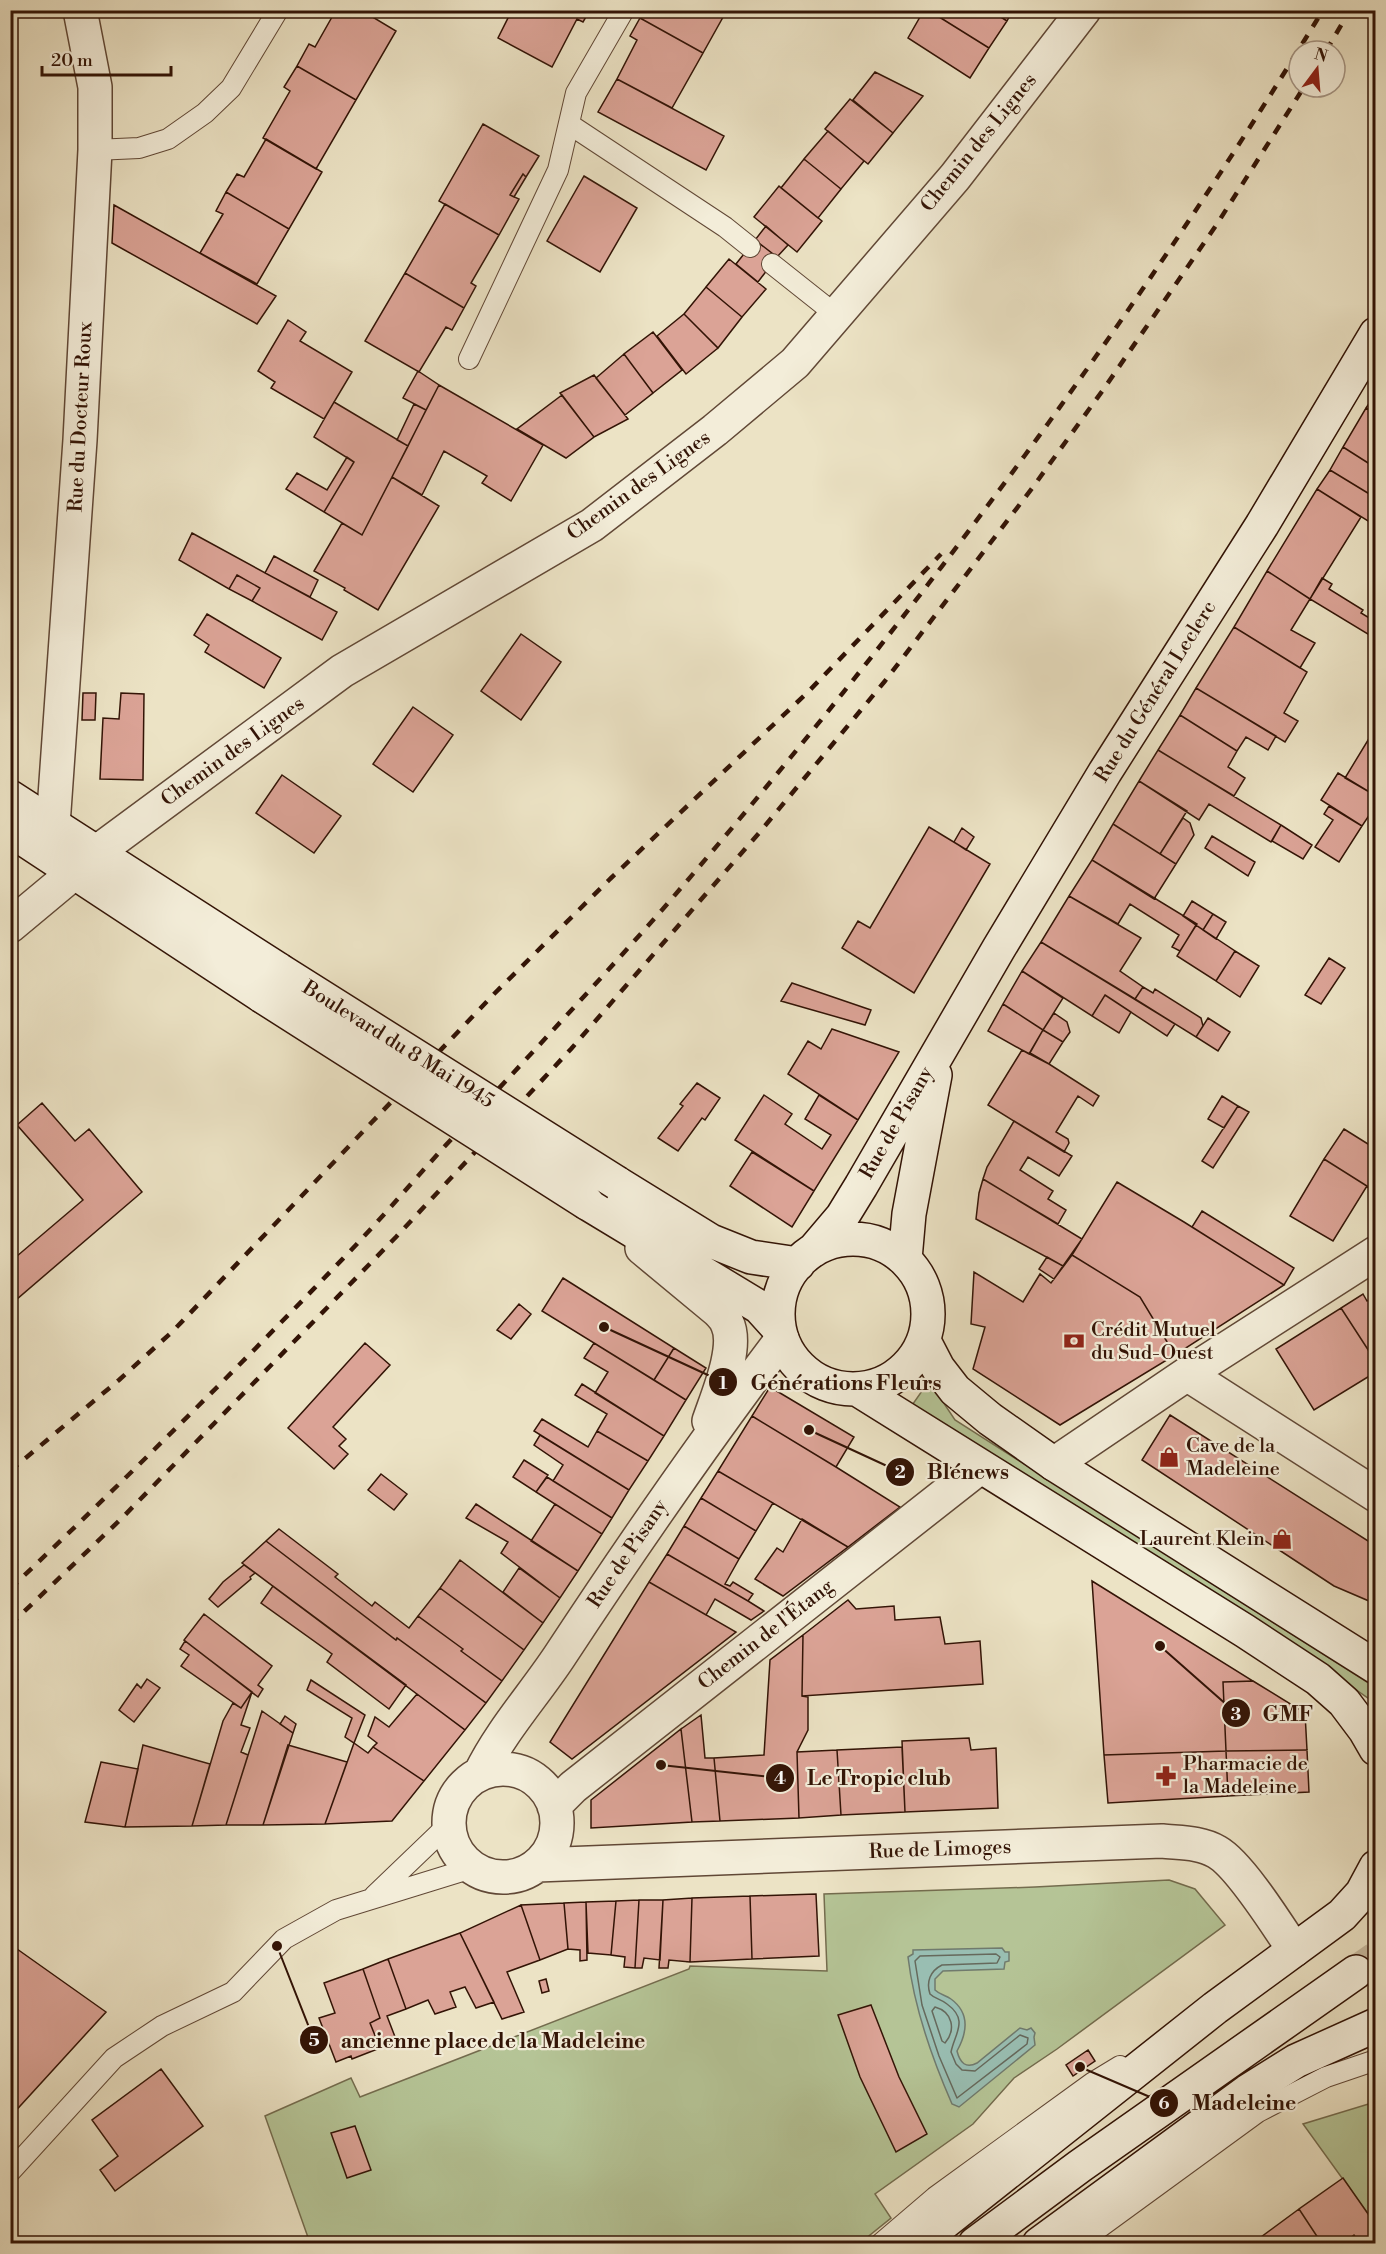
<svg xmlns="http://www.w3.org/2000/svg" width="1386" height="2254" viewBox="0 0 1386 2254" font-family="'Libre Bodoni',serif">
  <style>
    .green { fill: #b5c496; stroke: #746c4e; stroke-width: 1.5 }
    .water { fill: #99beb2; stroke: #707a6d; stroke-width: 1.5 }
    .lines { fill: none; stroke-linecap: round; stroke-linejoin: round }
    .shore { stroke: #66695c; stroke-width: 1.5 }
    .building { fill: #dba396; stroke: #331406; stroke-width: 1.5 }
    .secondary-tunnel { stroke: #c7ba9f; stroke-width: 33; stroke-dasharray: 33 16; stroke-linecap: butt }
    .lane-casing { stroke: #614836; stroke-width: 22 }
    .street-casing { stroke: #614836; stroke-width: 36 }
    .secondary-casing { stroke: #331406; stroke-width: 36 }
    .lane { stroke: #f3edd9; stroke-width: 20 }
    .street { stroke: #f3edd9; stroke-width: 33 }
    .secondary { stroke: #f3edd9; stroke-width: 33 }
    .rail { stroke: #331406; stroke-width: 4.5; stroke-dasharray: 10 10; stroke-linecap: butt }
    .secondary-bridge-casing { stroke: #331406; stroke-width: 36; stroke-linecap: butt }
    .secondary-bridge { stroke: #f3edd9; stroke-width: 33 }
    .labels { text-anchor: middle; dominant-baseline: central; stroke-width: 4.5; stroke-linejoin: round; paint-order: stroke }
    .street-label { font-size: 20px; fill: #331406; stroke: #f3edd9 }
    .poi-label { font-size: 20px; fill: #331406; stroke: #f3edd9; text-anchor: start }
    .leader { fill: none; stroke: #331406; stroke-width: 2 }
    .callout-dot { fill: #331406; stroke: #f3edd9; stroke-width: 2 }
    .mark-label { font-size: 18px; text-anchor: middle; font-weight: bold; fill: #fff }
    .callout-label { font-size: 21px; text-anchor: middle; font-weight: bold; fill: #331406; stroke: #f3edd9; stroke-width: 4.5; stroke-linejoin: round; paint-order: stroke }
  </style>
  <rect width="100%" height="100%" fill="#ece3c5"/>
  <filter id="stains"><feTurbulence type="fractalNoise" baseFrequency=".00333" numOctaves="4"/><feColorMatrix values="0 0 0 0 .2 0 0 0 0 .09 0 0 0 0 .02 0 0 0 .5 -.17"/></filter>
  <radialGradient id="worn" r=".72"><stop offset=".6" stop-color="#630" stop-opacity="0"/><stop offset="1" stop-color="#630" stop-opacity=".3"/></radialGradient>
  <path class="green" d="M929,1381l26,39 420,267v16l-121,-85 -344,-210z
    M1169,1880l26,9 30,36 -168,124 -43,29 -41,46 -98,70 16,24 -31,25h-550l-45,-127 86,-38 9,19 329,-128 1,-3 137,5 -3,-77 211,-7z
    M1375,2102v127l-4,-6 2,-2 -70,-97z"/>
  <path class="water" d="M1002,1948l3,4h4v9l-4,1 -1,7 -61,2 -8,8v11c5,5 11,5 16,9 19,14 16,34 6,52 3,12 9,18 20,12l43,-35 7,2 4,-2 4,5 -1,4 1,8 -76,62 -7,-3c-21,-48 -38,-96 -44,-147l5,-3v-4z"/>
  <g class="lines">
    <path class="shore" d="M996,1954l4,3 -3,6 -55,2c-12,6 -16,17 -12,29 5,5 11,5 17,10 22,16 8,29 4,48l5,12 6,6 13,1 45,-36 8,3 -1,6 -70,54 -18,-42 -17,-51 -7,-44 5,-5z
      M935,2007c18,5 21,23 10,36l-3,-2 -10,-30z"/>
  </g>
  <path class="building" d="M336,10h25l35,21 -40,69 -59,-34 12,-22 6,3z
    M512,10h78l-7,12 -6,-3 -25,48 -54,-29z
    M644,10h83l-24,43 -63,-35z
    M924,10h4l61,38 -19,30 -62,-40z
    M928,10h62l17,11 -18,27z
    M990,10h23l-6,11z
    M640,18l63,35 -31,55 -55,-29 20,-39 -7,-4z
    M297,66l59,34 -40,69 -53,-31 27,-47 -6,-4z
    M875,72l48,24 -30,37 -40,-33z
    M617,79l107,57 -18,34 -108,-58z
    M850,99l43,34 -25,31 -43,-35z
    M483,124l56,32 -13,21 -3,-3 -13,21 9,4 -20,36 -60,-34z
    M828,131l36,30 -23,28 -37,-30z
    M266,139l56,33 -33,57 -63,-37 11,-18 7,3z
    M804,159l37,30 -23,29 -37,-30z
    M523,174l3,3 -12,20 -4,-2z
    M584,176l53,32 -37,64 -53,-31z
    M779,186l43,35 -25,31 -43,-35z
    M226,192l63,37 -32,55 -57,-31 23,-39 -7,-3z
    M445,204l54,31 -28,48 5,3 -12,22 -59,-35z
    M114,205l162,91 -19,28 -145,-81z
    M766,226l22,19 -11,12 -22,-17z
    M755,240l22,17 -19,25 -22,-18z
    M729,259l37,30 -24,28 -36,-30z
    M405,273l59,35 -12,22 -6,-3 -27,45 -54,-31z
    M706,287l36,30 -24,31 -34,-34z
    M684,314l34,34 -32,26 -29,-38z
    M288,320l18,12 -6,9 52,31 -28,47 -53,-31 4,-6 -17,-11z
    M653,332l29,38 -29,23 -29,-39z
    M624,354l29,39 -28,22 -29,-37z
    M418,371l21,14 -13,25 -23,-12z
    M594,375l34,44 -34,18 -34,-44z
    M439,385l104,60 -32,56 -29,-18 5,-7 -43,-25 -22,44 -30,-18z
    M1376,393v21l-10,-6z
    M562,395l32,42 -28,21 -49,-29z
    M334,402l74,44 -46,89 -38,-23 30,-50 -40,-25z
    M414,404l12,6 -18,36 -11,-6z
    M1366,408l10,6v54l-33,-21z
    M1343,447l33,21v30l-46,-28z
    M347,457l7,5 -30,50 -38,-23 11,-16 30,17z
    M1330,470l46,28v28l-59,-37z
    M392,477l47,29 -61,104 -34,-20 1,-2 -31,-17 28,-48 20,12z
    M1317,489l44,28 -51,82 -43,-28z
    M192,533l145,79 -15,28 -70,-39 8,-13 -23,-13 -8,14 -50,-29z
    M274,556l44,24 -8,17 -45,-24z
    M1267,571l43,28 -19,31 24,13 -15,25 -66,-41z
    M237,575l23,13 -8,13 -23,-12z
    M1322,578l10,6 -3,5 34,21 -2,3 15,9v17l-66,-40z
    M207,614l74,44 -17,30 -59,-36 4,-7 -15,-10z
    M1234,627l73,45 -23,41 14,8 -13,21 -89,-54z
    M521,634l40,28 -40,58 -40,-29z
    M1196,688l80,48 -8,14 -22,-13 -9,14 -57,-36z
    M83,693h13l-1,27h-13z
    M121,693l23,1 -1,86 -43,-1 3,-61 16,1z
    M413,707l40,28 -40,57 -40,-28z
    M1180,715l57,36 -9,16 17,11 -11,18 -76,-46z
    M1376,727v69l-31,-18z
    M1158,750l123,75 -10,17 -62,-38 -10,16 -60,-39z
    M1338,773l38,23v9l-14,21 -41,-26z
    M282,775l59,41 -27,37 -58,-40z
    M1139,781l48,30 -27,43 -47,-30z
    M1329,806l33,20 -23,36 -24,-15 18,-27 -9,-6z
    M1183,818l7,5 4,12 -18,29 -16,-10z
    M1113,824l63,40 -22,35 -62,-39z
    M1281,825l31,20 -9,14 -31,-18z
    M929,827l61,37 -76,129 -72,-45 16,-27 12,7z
    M962,828l12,9 -8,13 -12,-8z
    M1212,836l43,26 -7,14 -43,-28z
    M1092,860l105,64 -17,27 -8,-4 7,-12 -49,-31 -12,20 -49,-28z
    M1069,896l72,42 -21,33 23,16 -8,12 -94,-57z
    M1192,901l21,13 -10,16 -20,-14z
    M1213,914l13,8 -10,17 -13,-9z
    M1196,925l39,26 -19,30 -39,-25z
    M1041,942l134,82 -8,12 -62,-41 -13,21 -70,-45z
    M1235,951l24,15 -19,31 -24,-16z
    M1329,958l16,10 -24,36 -16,-9z
    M1022,971l41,27 -20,32 -40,-26z
    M792,983l79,27 -6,15 -84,-24z
    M1143,987l10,6 2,-4 46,29 2,8 -7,11 -61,-38z
    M1105,995l26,17 -12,21 -27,-17z
    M1003,1004l40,26 -14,24 -41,-23z
    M1054,1013l13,9 3,10 -7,10 -20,-12z
    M1208,1018l22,14 -12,19 -22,-14z
    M832,1029l67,23 -41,68 -70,-46 20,-33 13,8z
    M1043,1030l20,12 -14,22 -19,-11z
    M1022,1050l27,14 50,32 -6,10 -15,-10 -22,36 12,7 1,4 -5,9 -76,-47z
    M697,1083l23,15 -15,22 -3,-2 -24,33 -20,-13 25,-32 -3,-2z
    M764,1095l28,19 -7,10 37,25 9,-14 -26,-16 14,-24 39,25 -44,71 -79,-51z
    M1222,1096l16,10 -14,22 -16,-9z
    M42,1103l33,38 14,-12 53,63 -132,113v-43l73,-62 -66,-75z
    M1238,1106l11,6 -36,56 -11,-7z
    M1014,1121l58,35 -13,20 -31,-19 -8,13 33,21 -5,8 18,11 -8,14 -75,-45 4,-12z
    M1344,1129l32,20v43l-52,-33z
    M752,1152l62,39 -22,36 -62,-41z
    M1324,1159l43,27 -34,55 -43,-25z
    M983,1179l99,60 -19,27 -87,-47 3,-26z
    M1117,1182l67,40 100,63 -109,70 -35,-58 -68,-42z
    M1202,1211l92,57 -10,17 -92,-58z
    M1072,1255l68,42 35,58 -115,70 -87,-56 12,-42 -14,-3 3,-52 49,30 17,-28 11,9z
    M1047,1257l16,9 -9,13 -15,-10z
    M563,1278l111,70 -20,32 -112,-69z
    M1363,1294l4,7 9,-6v67l-35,-54z
    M519,1304l12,10 -20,25 -14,-9z
    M1341,1308l35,54v10l-62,38 -38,-61z
    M365,1343l25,22 -57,62 13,12 -7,7 9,8 -14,15 -46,-41z
    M594,1343l92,57 -22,36 -69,-43 13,-21 -24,-14z
    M674,1348l32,20 -20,32 -32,-20z
    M582,1384l82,52 -16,25 -51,-30 10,-17 -32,-19z
    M770,1387l84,50 -18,30 -84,-51z
    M1170,1415l206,131v58l-42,-18 -192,-126z
    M752,1416l84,51 64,40 -52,40 -130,-76z
    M542,1419l46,28 9,-16 51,30 -19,29 -95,-59z
    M540,1435l89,55 -17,28 -59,-37 10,-16 -29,-20z
    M524,1460l24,15 -12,17 -23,-15z
    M718,1471l55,32 -17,28 -55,-33z
    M381,1474l26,20 -13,16 -26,-20z
    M547,1477l65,41 -10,16 -66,-42z
    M701,1498l55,33 -17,28 -55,-33z
    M476,1504l102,67 -18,27 -59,-45 7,-11 -42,-24z
    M555,1504l47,30 -24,37 -47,-30z
    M802,1519l46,28 -65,49 -28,-17 22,-31 6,4z
    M684,1526l55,33 -14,25 5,2 3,-4 20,12 -5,7 -81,-47z
    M279,1529l59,45 -3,3 37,29 3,-4 34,26 9,-12 45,33 -2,2 41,30 -16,22 -89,-65 -1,2 -130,-99z
    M266,1541l130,99 1,-2 89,65 -21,27 -223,-167z
    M667,1554l81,47 16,10 -13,9 -36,-21 -9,16 -57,-33z
    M460,1560l83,63 -19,27 -84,-62z
    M244,1565l11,8 -5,4 1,2 -33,28 -9,-8 14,-17z
    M519,1568l41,30 -17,25 -40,-31z
    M1092,1581l161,100 -30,1 3,69 -122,4z
    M649,1582l87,50 -164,127 -22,-17z
    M273,1586l133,99 -17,24 -62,-47 5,-8 -71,-51z
    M440,1588l84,62 -22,31 -41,-30 2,-2 -45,-33z
    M848,1600l8,9 38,-3 1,14 45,-3 5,27 35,-3 3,43 -181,12 1,-61z
    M204,1614l68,52 -14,19 5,4 -5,8 -74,-57z
    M803,1635l-1,61 6,1v33l-11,22 2,66 -79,3 -6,-63 50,-3 6,-95z
    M185,1641l67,51 -11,16 -60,-42 8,-11 -9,-6z
    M147,1679l13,9 -26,34 -15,-12 18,-26 4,4z
    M311,1680l54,35 -11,28 -9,-6 7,-19 -45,-28z
    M1253,1681l52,32 2,37 -81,1 -3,-69z
    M252,1692l-11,33 9,3 -9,24 7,3 -22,70 -34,1 31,-105 10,-18 8,5z
    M417,1694l48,36 -41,51 -51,-34 4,-4 -9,-7 7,-19 14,10z
    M262,1711l31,22 -30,92h-37z
    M701,1715l4,43h9l6,63 -28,1 -11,-93z
    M285,1716l11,8 -3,9 -13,-9z
    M681,1729l11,93 -101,6v-28z
    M969,1738l2,12 25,-2 2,60 -93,4 -3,-71z
    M354,1743l14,10 5,-6 51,34 -32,40 -67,3z
    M143,1745l67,19 -18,62 -67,1z
    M288,1745l59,17 -22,62 -62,1z
    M902,1747l3,65 -64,3 -4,-65z
    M837,1750l4,65 -42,3 -2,-66z
    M1307,1750l2,42 -81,4 -2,-45z
    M1226,1751l2,45 -120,7 -4,-48z
    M101,1762l37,7 -13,58 -40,-5z
    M816,1894l3,62 -67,3 -2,-63z
    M750,1896l2,63 -62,3 2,-64z
    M692,1898l-2,64 -21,-2 -1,8h-9l4,-68z
    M639,1900l-4,68 -11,-1 1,-10 -14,-2 5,-54z
    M639,1900h24l-3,60 -16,-2 -2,10h-7z
    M616,1901l-5,54 -23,-2 -2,-51z
    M586,1902l1,58 -7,1v-11l-12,-1 -4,-46z
    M564,1903l4,46 -28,11 -19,-55z
    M521,1905l19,55 -33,12 17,40 -22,7 -42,-86z
    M460,1933l34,69 -18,6 -11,-21 -15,5 6,15 -21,7 -7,-14 -22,9 -18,-50z
    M10,1944l96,68 -96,105z
    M388,1959l18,50 -19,7 10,26 -17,6 -10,-25 10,-5 -17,-49z
    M363,1969l17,49 -10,5 10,25 -28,11 -1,-3 -15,6 -17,-44 16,-5 -11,-30z
    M546,1979l3,12 -7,2 -3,-12z
    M871,2005l28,72 28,57 -31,18 -36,-75 -22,-62z
    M1088,2050l7,11 -22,15 -7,-11z
    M161,2069l42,57 -88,65 -15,-21 18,-14 -26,-36z
    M355,2126l16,44 -24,8 -16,-45z
    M1343,2178l30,43 -2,2 5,6v15h-16l-6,-9 -12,9h-20l-23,-35z
    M1299,2209l23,35h-63l-2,-4z"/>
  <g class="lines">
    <path class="secondary-tunnel" d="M1356,1972l20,-14"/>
    <g class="lane-casing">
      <path id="lane" d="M569,124l156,103 25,20
        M95,150l44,-2 29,-9 37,-26 26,-25 47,-78
        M772,264l63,50
        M469,359l89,-189 18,-77 48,-83
        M374,1896l74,-71
        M10,2172l104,-114 48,-32 71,-34 51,-53 52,-29 136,-42
        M880,2244l55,-47 157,-114 28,-17
        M1077,2244l181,-132 68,-35 50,-17"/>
    </g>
    <g class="street-casing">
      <path id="street" d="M53,825l27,-385 15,-290v-63l-15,-77
        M97,852l245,-181 250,-146 123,-95 80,-67 160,-186 129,-167
        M10,926l66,-55
        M642,1248l76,63c3,3 7,7 9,12 12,24 -10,74 -18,98
        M1187,1374l189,121
        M1054,1464l133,-90 189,-121
        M449 1823a54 54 0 1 1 108 0a54 54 0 1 1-108 0Z
        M480,1774c21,-43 53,-78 79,-117 71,-108 145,-215 223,-318
        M554,1806l19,-19 407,-320
        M537,1865l625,-24c18,2 38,1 55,11 23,13 61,74 77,98"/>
    </g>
    <g class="secondary-casing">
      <path id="secondary" d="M10,797l269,173
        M10,830l252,166
        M617,1183l94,58 40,16 47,7
        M587,1203l172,104 20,22
        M778 1314a75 75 0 1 1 150 0a75 75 0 1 1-150 0Z
        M814,1250l28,-33 19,-31 138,-238 106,-176 157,-247 114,-191
        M905,1259l4,-45 26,-139
        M924,1341l14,27 17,22 35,29 64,45 322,203
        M857,1389l388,242 73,48 26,23 21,28 11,19
        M917,2244l298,-236 127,-93 20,-22 14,-26
        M975,2244l105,-78 276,-194
        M1039,2244l209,-153 48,-30 80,-36"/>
    </g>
    <use href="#lane" class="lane"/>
    <use href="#street" class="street"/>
    <use href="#secondary" class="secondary"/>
    <path class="rail" d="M1326,51l24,-41
      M10,1471l109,-91 54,-49 321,-337 116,-115 198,-187 133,-138
      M10,1589c118,-112 233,-226 345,-343 31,-33 60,-67 90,-100 73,-78 146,-156 217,-236 244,-282 467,-581 661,-900
      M10,1625l111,-106 275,-282 175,-188 188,-216 126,-152 148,-194 70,-97 114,-166 87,-137"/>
    <g class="secondary-bridge-casing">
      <path id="secondary-bridge" d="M279,970l338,213
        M262,996l325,207"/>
    </g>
    <use href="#secondary-bridge" class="secondary-bridge"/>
  </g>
  <defs>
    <g id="bank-bare" transform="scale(1.62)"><path d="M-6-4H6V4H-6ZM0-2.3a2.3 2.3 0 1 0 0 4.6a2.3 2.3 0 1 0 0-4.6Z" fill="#8f2418" stroke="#f3edd9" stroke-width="2.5" paint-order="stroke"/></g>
    <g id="shop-bare" transform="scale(1.62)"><path d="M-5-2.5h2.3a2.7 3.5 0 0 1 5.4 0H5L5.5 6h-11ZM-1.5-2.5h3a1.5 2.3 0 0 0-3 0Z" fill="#8f2418" stroke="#f3edd9" stroke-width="2.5" paint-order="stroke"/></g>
    <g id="pharmacy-bare" transform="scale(1.62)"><path d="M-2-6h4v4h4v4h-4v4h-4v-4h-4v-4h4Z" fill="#8f2418" stroke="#f3edd9" stroke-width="2.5" paint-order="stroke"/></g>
  </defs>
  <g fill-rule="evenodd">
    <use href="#bank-bare" x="1074" y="1341"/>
    <use href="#shop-bare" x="1169" y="1457"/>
    <use href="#shop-bare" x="1282" y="1539"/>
    <use href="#pharmacy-bare" x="1166" y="1776"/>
  </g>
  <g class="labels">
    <g class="street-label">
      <text transform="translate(979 143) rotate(-51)">Chemin des Lignes</text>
      <text transform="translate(81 417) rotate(-87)">Rue du Docteur Roux</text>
      <text transform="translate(639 486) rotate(-36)">Chemin des Lignes</text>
      <text transform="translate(1156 692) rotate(-58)">Rue du Général Leclerc</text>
      <text transform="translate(233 752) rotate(-36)">Chemin des Lignes</text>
      <text transform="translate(398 1045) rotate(32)">Boulevard du 8 Mai 1945</text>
      <text transform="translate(897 1123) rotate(-60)">Rue de Pisany</text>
      <text transform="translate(628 1554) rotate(-56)">Rue de Pisany</text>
      <text transform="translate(766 1635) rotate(-38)">Chemin de l'Étang</text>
      <text transform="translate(940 1850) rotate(-2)">Rue de Limoges</text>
    </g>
    <g class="poi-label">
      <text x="1091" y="1330">Crédit Mutuel<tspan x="1091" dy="23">du Sud-Ouest</tspan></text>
      <text x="1186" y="1446">Cave de la<tspan x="1186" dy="23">Madeleine</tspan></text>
      <text x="1265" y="1539" text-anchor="end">Laurent Klein</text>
      <text x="1183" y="1764">Pharmacie de<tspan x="1183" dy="23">la Madeleine</tspan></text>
    </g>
  </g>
  <path class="leader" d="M604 1327L723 1382M809 1430L900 1472M1160 1646L1236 1713M661 1765L780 1778M277 1946L314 2040M1080 2067L1164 2103"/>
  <g class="callout-dot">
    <circle cx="604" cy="1327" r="6"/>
    <circle cx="809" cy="1430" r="6"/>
    <circle cx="1160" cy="1646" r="6"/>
    <circle cx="661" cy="1765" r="6"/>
    <circle cx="277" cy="1946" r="6"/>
    <circle cx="1080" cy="2067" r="6"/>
    <circle cx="723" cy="1382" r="15"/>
    <circle cx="900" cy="1472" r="15"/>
    <circle cx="1236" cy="1713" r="15"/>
    <circle cx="780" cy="1778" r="15"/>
    <circle cx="314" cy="2040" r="15"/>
    <circle cx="1164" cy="2103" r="15"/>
  </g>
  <g class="mark-label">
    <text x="723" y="1389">1</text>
    <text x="900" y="1478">2</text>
    <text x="1236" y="1720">3</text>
    <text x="780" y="1784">4</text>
    <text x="314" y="2046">5</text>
    <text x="1164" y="2109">6</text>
  </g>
  <g class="callout-label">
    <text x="846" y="1390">Générations Fleurs</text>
    <text x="968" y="1479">Blénews</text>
    <text x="1288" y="1721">GMF</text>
    <text x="879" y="1785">Le Tropic club</text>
    <text x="493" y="2048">ancienne place de la Madeleine</text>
    <text x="1244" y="2110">Madeleine</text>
  </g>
  <rect width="1386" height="2254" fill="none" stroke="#ece3c5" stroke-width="36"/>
  <rect x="12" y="12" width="1362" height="2230" fill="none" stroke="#331406" stroke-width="3"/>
  <rect x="18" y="18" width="1350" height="2218" fill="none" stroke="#331406" stroke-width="1.5"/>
  <g transform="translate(1317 69) rotate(16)"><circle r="28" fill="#f3edd9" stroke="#a69685" stroke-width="1.5"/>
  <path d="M0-4.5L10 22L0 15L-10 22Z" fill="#8f2418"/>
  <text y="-9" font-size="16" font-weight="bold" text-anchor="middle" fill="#331406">N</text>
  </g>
  <path d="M42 66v9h129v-9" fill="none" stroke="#331406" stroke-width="3"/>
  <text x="51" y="66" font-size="18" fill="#331406" stroke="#f3edd9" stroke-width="4.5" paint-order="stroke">20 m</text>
  <rect width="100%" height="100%" filter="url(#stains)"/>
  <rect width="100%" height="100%" fill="url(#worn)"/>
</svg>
